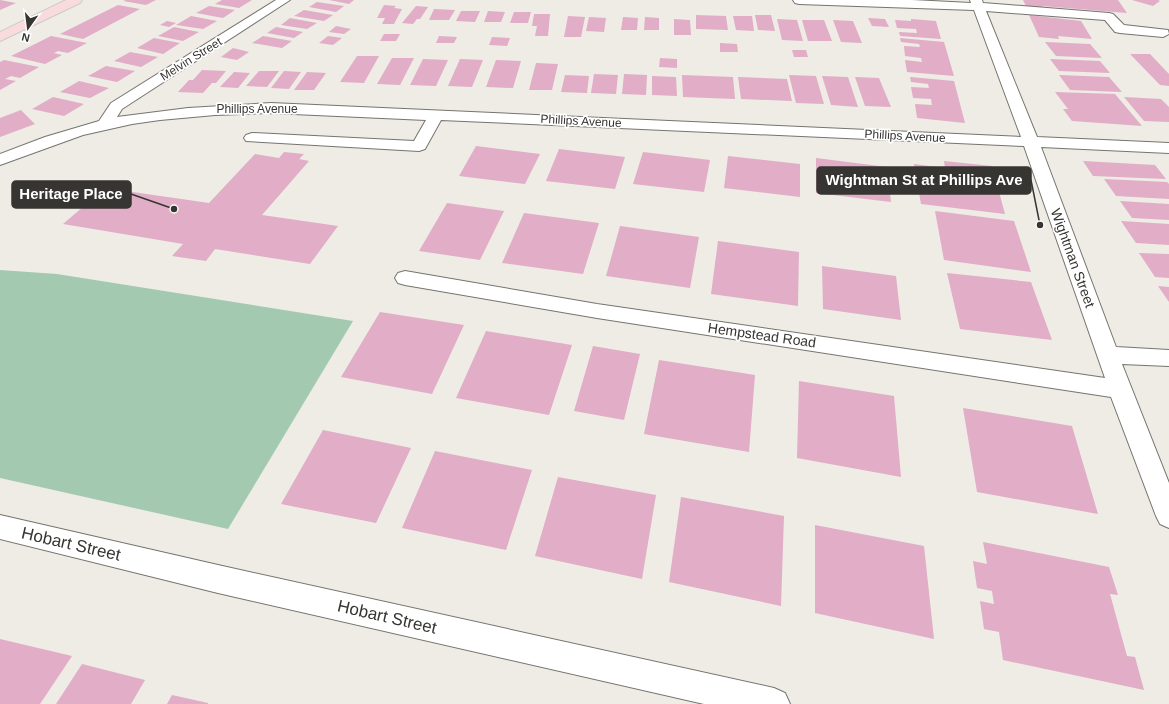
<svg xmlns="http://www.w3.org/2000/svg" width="1169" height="704" viewBox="0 0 1169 704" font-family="Arial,sans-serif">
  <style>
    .green { fill: #a3cab0 }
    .building { fill: #e1adc7 }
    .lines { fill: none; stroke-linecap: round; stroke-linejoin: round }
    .minor-casing { stroke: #76746e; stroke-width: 2 }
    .major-casing { stroke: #cbcaca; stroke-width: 2 }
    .minor { fill: #fff; fill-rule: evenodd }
    .major { fill: #f9dbdd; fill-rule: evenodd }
    .labels { text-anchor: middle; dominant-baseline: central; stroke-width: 3.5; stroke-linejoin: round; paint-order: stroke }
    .far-street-label { font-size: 12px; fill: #363532; stroke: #fff }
    .street-label { font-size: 14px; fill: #363532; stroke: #fff }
    .near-street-label { font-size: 17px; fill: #363532; stroke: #fff }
    .leader { fill: none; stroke: #363532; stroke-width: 1.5 }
    .callout-dot { fill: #363532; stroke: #fff; stroke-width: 1.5 }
    .callout { fill: #363532; stroke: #363532; stroke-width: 1.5 }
    .callout-label { font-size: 15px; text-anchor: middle; font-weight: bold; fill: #fff }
  </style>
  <rect width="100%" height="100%" fill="#eeece5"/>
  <path class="green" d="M0,270l57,4 296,47 -125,208 -228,-51z"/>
  <path class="building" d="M0,0l16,3 -16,7z
    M126,0h30l-10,5 -23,-4z
    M222,0h30l-13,8 -24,-4z
    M329,0h25l-5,4z
    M1023,0h95l9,13 -85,-7 2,2 -18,-2z
    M1132,0h26l2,1 -7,5z
    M317,2l27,4 -8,6 -27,-5z
    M118,5l22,4 -57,30 -23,-5z
    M384,5l12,1 -2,2 8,1 -8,15h-12l3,-6h-8z
    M209,6l26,4 -12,8 -27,-5z
    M416,6l12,1 -8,12h-3l-4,5 -11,-1z
    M434,9l21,1 -6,10h-20z
    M304,10l29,5 -9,6 -30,-5z
    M461,11h19l-5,11 -19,-1z
    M488,11l17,1 -4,10h-17z
    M514,12h17l-3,11h-18z
    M534,14h16l-2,22h-13l2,-10h-5z
    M696,15l30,1 2,14 -32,-1z
    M755,15h16l4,16 -17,-1z
    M1029,15l52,6 11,18 -34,-3 1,3 -20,-2z
    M191,16l26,5 -14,8 -27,-4z
    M568,16l17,1 -4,20h-17z
    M733,16h19l2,15 -18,-1z
    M589,17l17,1 -2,14 -18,-1z
    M623,17l15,1 -1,12h-16z
    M645,17l14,1v12h-15z
    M290,18l27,5 -10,6 -26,-4z
    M868,18l17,1 4,8 -17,-1z
    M674,19l16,1 1,15h-17z
    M777,19l20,1 6,21 -21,-1z
    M911,19l25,2 5,18 -41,-3 -1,-4 18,1 -1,-4 -19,-1 -2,-8 16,1z
    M802,20h22l8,21h-24z
    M833,20l20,1 9,22 -21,-1z
    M167,21l9,2 -7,4 -9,-2z
    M336,26l15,3 -7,5 -15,-2z
    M174,27l25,5 -16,9 -25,-5z
    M276,27l27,5 -9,6 -27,-5z
    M384,34h16l-4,7h-16z
    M51,36l36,7 -19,10 -10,-2 -4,2 8,2 -17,9 -34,-8z
    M263,36l29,5 -10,7 -30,-5z
    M328,36l14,2 -9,7 -14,-2z
    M439,36l18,1 -3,6h-18z
    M492,37l18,1 -3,8 -18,-1z
    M154,38l26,5 -17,11 -26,-6z
    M900,38l44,4 10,34 -47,-4 -2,-12 17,2 -1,-4 -16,-2 -1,-10 16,1 -1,-3 -18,-2z
    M1045,42l45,2 12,14 -46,-2z
    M720,43l17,1 1,8h-18z
    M233,48l16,4 -12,8 -16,-3z
    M792,50h14l2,7h-14z
    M130,52l28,5 -17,10 -27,-6z
    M1130,54h20l19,20v12l-9,-1z
    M357,56h22l-15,27 -24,-1z
    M392,58h22l-14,27 -23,-1z
    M660,58l17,1v9l-18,-1z
    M423,59l25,1 -12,26 -26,-1z
    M460,59l23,1 -11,27 -24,-1z
    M1050,59l50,2 10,12 -51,-2z
    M4,60l35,7 -19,11 -9,-2 -6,3 11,2 -16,9v-28z
    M496,60l25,1 -8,27 -27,-1z
    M536,63l22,1 -6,26h-23z
    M106,66l29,5 -18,11 -29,-6z
    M202,70l24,1 -10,12h-4l-9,10 -25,-1 11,-12h4z
    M259,71h20l-12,16 -21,-1z
    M284,71l17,1 -12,17 -18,-1z
    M234,72l16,1 -12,15 -18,-1z
    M307,72l19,1 -12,17h-20z
    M594,74l24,1 -2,19 -25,-1z
    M624,74l23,1 -1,20 -24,-1z
    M565,75l24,1 -2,17 -26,-1z
    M682,75l51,2 2,22 -52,-2z
    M789,75l27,1 8,28 -28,-1z
    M1059,75l50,2 13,15 -52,-2z
    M652,76l24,1 1,19 -25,-1z
    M822,76l26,1 10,30 -27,-2z
    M738,77l49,2 5,22 -51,-2z
    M855,77l24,1 12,29 -26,-1z
    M910,77l44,4 11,42 -48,-5 -2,-14 17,1 -1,-6 -18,-1 -2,-11 18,1 -1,-4 -17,-2z
    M79,81l30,7 -19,10 -30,-6z
    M1055,92l60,2 27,32 -70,-5 -9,-12h5z
    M53,97l31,7 -20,12 -32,-7z
    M1124,97l37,2 8,8v15l-25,-1z
    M21,110l14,14 -35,13v-19z
    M476,146l64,8 -15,30 -66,-8z
    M559,149l66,8 -10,32 -69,-8z
    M284,152l20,2 -5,5 10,2 -47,54 76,11 -28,38 -95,-15 -9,12 -34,-5 11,-12 -120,-20 42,-36 104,15 46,-49 24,4z
    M643,152l67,8 -6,32 -71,-8z
    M728,156l72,8v33l-76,-9z
    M816,158l71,9 4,35 -75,-9z
    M944,161l48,5 13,48 -84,-10 -7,-40 31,4z
    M1083,161l72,4 11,14 -73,-3z
    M1104,179l63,3 2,2v15l-53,-3z
    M1120,201l49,3v16l-37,-2z
    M447,203l57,8 -24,49 -61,-9z
    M935,211l79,10 17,51 -87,-12z
    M524,213l75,10 -16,51 -81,-11z
    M1121,221l48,3v21l-33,-2z
    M620,226l79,11 -9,51 -84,-12z
    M718,241l81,11 -1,54 -87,-12z
    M1139,253l30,1v24l-14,-1z
    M822,266l74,10 5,44 -78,-11z
    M947,273l84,9 21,58 -92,-11z
    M1158,286l11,1v15z
    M380,312l84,13 -32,69 -91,-17z
    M486,331l86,14 -23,70 -93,-17z
    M593,346l47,8 -16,66 -50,-9z
    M659,360l96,15 -6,77 -105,-18z
    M799,381l95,15 7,81 -104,-19z
    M963,408l109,18 26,88 -121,-22z
    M323,430l88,18 -35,75 -95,-19z
    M435,451l97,19 -26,80 -104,-22z
    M558,477l98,18 -14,84 -107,-23z
    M681,497l103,19 -3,90 -112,-24z
    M815,525l109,21 10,93 -119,-26z
    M983,542l126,25 9,28 -8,-1 17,62 8,1 9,33 -141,-30 -4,-28 -15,-3 -4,-28 14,3 -2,-13 -15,-3 -4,-27 14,3z
    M0,639l72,17 -32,48h-40z
    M82,664l63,16 -14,24h-75z
    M172,695l36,8v1h-41z"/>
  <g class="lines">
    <g class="minor-casing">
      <path id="minor" d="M276,0h14l-168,109 -5,8 71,-9 83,-5 750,34 -47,-127 -175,-6 -4,-1 -2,-3h119l59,3 -1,-3h12l1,3 126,10 4,1 11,11 44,5 1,4 -6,3 -43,-4 -5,-1 -10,-12 -119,-9 51,126 132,6v10l-128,-6 75,200 53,3v16l-47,-2 47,119v45l-9,-4 -4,-8 -45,-119 -514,-79 -192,-33 -7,-2 -3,-5 3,-5 7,-2 192,33 508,74 -81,-232 -583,-26 -16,29 -6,2 -173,-10 -2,-3 2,-3 6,-2 162,8 12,-21 -155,-7 -56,2 -55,5 -28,4 -49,11 -83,30v-11l45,-17 54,-16 12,-18z
        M0,515l218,50 556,123 11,5 5,11h-86l-486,-111 -218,-54z"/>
    </g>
    <g class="major-casing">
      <path id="major" d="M66,0h16l-2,3 -80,38v-9z"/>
    </g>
    <use href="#minor" class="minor"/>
    <use href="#major" class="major"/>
  </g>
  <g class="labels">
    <g class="far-street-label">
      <text transform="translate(191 59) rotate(-32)">Melvin Street</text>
      <text x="257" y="109">Phillips Avenue</text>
      <text transform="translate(581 121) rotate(3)">Phillips Avenue</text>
      <text transform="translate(905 136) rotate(3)">Phillips Avenue</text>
    </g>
    <g class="street-label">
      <text transform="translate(1073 258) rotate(70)">Wightman Street</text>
      <text transform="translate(762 335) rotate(8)">Hempstead Road</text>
    </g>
    <g class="near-street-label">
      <text transform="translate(71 544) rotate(13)">Hobart Street</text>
      <text transform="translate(387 617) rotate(13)">Hobart Street</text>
    </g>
  </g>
  <path class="leader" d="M1040 225L1031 180M174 209L131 194"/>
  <g class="callout-dot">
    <circle cx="1040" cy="225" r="4"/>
    <circle cx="174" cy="209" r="4"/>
  </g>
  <g class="callout">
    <rect x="817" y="167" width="214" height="27" rx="4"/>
    <rect x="12" y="181" width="119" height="27" rx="4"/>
  </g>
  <g class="callout-label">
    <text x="924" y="185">Wightman St at Phillips Ave</text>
    <text x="71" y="199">Heritage Place</text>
  </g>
  <g transform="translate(28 28) rotate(194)" stroke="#ffffff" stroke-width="3" paint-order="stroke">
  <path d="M0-3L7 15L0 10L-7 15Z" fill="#363532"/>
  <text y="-6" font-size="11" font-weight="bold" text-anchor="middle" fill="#363532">N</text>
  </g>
</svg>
